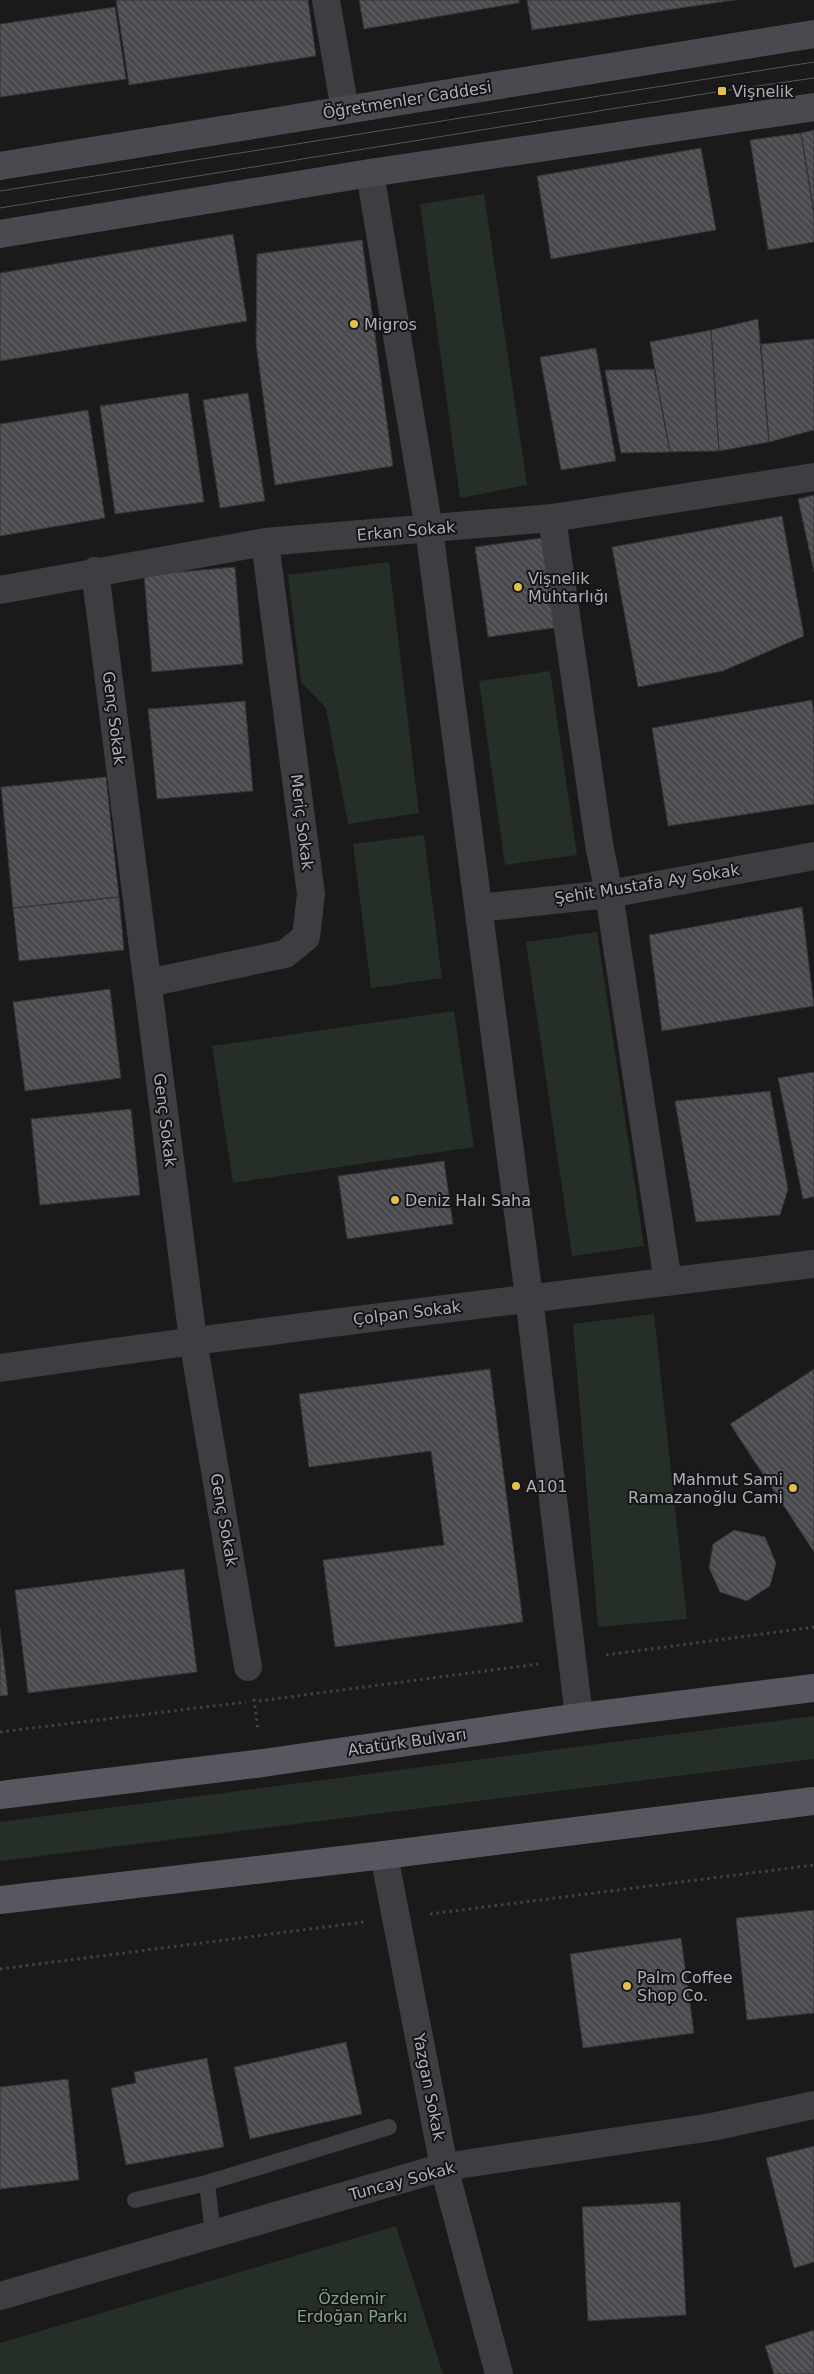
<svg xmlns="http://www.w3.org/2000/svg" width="814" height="2374" viewBox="0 0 814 2374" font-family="'DejaVu Sans',sans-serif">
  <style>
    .green { fill: #262e28 }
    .building { fill: url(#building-back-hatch); stroke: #343437 }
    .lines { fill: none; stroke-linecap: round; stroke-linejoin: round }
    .path { stroke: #414247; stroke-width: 3; stroke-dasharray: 2.5 4; stroke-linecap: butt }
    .service { stroke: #3d3d42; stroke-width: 16 }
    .minor { stroke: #3d3d42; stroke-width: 28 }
    .secondary { stroke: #494a50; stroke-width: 28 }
    .primary { stroke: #57585f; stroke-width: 28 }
    .tram { stroke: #54555b; stroke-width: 1 }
    .poi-dot { fill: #e1c14c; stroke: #151516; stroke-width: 2 }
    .labels { text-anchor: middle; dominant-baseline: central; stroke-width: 4; stroke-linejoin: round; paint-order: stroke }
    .poi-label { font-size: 16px; fill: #adb0ba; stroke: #151516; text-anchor: start }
    .street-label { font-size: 16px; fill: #adb0ba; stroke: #151516 }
    .park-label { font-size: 16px; fill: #86a38c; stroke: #151516 }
  </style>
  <defs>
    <pattern id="building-back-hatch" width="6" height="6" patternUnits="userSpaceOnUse" patternTransform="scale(1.25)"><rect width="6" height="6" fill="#494a4e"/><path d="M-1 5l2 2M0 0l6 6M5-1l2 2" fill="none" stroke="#616265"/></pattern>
  </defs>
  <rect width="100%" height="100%" fill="#1a1a1b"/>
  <path class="green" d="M484,194l43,291 -67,13 -40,-294z
    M389,562l30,251 -71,11 -22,-116 -25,-26 -13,-107z
    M550,671l27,184 -72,10 -26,-184z
    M424,835l18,143 -71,10 -18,-144z
    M597,932l47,314 -72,10 -46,-314z
    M454,1011l20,136 -241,36 -21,-137z
    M654,1314l33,305 -89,8 -25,-303z
    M814,1716v43l-814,102v-39z
    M396,2226l47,148h-443v-31z"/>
  <path class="building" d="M116,0h192l8,56 -187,29z
    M359,0h160v3l-155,26z
    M527,0h208l-203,30z
    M115,7l11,72 -126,18v-73z
    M814,130v84l-13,-81z
    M801,133l13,81v28l-46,8 -18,-110z
    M701,148l15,82 -165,29 -14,-83z
    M233,234l14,87 -247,40v-88z
    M362,240l31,226 -118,19 -19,-141 1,-90z
    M758,319l11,123 -50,9 -8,-121z
    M711,330l8,121 -49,1 -20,-110z
    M814,339v91l-45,12 -8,-98z
    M596,348l20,113 -55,9 -21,-113z
    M654,369l16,83 -49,1 -16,-83z
    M188,393l16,109 -89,12 -15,-108z
    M248,393l17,108 -45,7 -17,-108z
    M88,410l17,108 -105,18v-112z
    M814,495v77l-16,-73z
    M782,516l22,120 -81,35 -85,16 -26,-140z
    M549,537l12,90 -73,10 -13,-90z
    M235,567l8,97 -91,8 -8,-97z
    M812,700l2,14v90l-146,22 -16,-98z
    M245,701l8,90 -96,8 -9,-90z
    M106,777l13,120 -106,11 -12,-121z
    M119,897l5,53 -105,11 -6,-53z
    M802,907l12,99 -152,25 -13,-96z
    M110,989l11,89 -96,13 -12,-89z
    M814,1072v125l-11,2 -25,-121z
    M770,1091l18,98 -8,26 -84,7 -21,-121z
    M131,1109l9,86 -100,10 -9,-86z
    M444,1161l9,63 -106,15 -9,-63z
    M490,1369l33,253 -188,25 -12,-87 121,-15 -13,-94 -122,16 -10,-73z
    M814,1369v183l-84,-128z
    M734,1530l31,7 11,26 -6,23 -23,15 -27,-9 -11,-24 4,-24z
    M184,1569l13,103 -169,21 -13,-103z
    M0,1629l8,66 -8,1z
    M814,1910v103l-67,7 -11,-102z
    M681,1938l13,95 -111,15 -13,-94z
    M346,2042l16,72 -112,25 -16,-72z
    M207,2058l17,89 -98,18 -15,-77 25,-5 -2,-11z
    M68,2079l11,101 -79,9v-102z
    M814,2146v116l-20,6 -28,-110z
    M680,2202l6,113 -98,6 -6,-114z
    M814,2330v44h-40l-9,-28z"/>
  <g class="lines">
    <path class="path" d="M606,1655l208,-28
      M254,1699l4,31
      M259,1701l279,-37
      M0,1732l246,-30
      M430,1914l384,-49
      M0,1969l364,-47"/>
    <path class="service" d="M207,2183l6,51
      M135,2200l72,-17 182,-56"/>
    <path class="minor" d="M326,0l19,110
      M370,173l59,356 100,768 50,420
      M552,518l47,326 10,50 59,388
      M95,571l98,769 55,327
      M0,590l265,-48 287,-24 262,-41
      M479,908l130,-14 205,-38
      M148,983l137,-29 21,-17 5,-43 -46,-352
      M0,1368c271,-39 542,-71 814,-104
      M384,1855l60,312 55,207
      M0,2296l444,-129 268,-40 102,-22"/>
    <path class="secondary" d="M0,166l814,-132
      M0,234l370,-61 444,-66"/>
    <path class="primary" d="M0,1795l263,-32 316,-46 235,-29
      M0,1900l384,-45 430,-54"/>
    <path class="tram" d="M0,191l814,-129
      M0,208l722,-117 92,-13"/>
  </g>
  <g class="poi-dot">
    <rect x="717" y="86" width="10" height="10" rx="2.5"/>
    <circle cx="354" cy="324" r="5"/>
    <circle cx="518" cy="587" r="5"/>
    <circle cx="395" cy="1200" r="5"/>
    <circle cx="516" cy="1486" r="5"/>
    <circle cx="793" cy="1488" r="5"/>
    <circle cx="627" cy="1986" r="5"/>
  </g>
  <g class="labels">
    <g class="poi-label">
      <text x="732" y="91">Vişnelik</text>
      <text x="364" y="324">Migros</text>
      <text x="528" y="578">Vişnelik<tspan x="528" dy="18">Muhtarlığı</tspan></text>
      <text x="405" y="1200">Deniz Halı Saha</text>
      <text x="783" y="1479" text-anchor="end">Mahmut Sami<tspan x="783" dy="18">Ramazanoğlu Cami</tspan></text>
      <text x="526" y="1486">A101</text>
      <text x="637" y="1977">Palm Coffee<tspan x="637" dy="18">Shop Co.</tspan></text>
    </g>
    <g class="street-label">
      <text transform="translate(407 100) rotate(-9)">Öğretmenler Caddesi</text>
      <text transform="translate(406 531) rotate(-5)">Erkan Sokak</text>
      <text transform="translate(114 718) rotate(83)">Genç Sokak</text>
      <text transform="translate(302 822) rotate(83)">Meriç Sokak</text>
      <text transform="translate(647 884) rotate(-9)">Şehit Mustafa Ay Sokak</text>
      <text transform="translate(165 1120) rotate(83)">Genç Sokak</text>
      <text transform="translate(407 1313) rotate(-7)">Çolpan Sokak</text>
      <text transform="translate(224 1520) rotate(80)">Genç Sokak</text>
      <text transform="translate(407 1742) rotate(-8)">Atatürk Bulvarı</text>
      <text transform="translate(429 2087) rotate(79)">Yazgan Sokak</text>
      <text transform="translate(402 2181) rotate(-15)">Tuncay Sokak</text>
    </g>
    <g class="park-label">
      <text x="352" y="2298">Özdemir<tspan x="352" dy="18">Erdoğan Parkı</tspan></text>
    </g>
  </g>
</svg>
